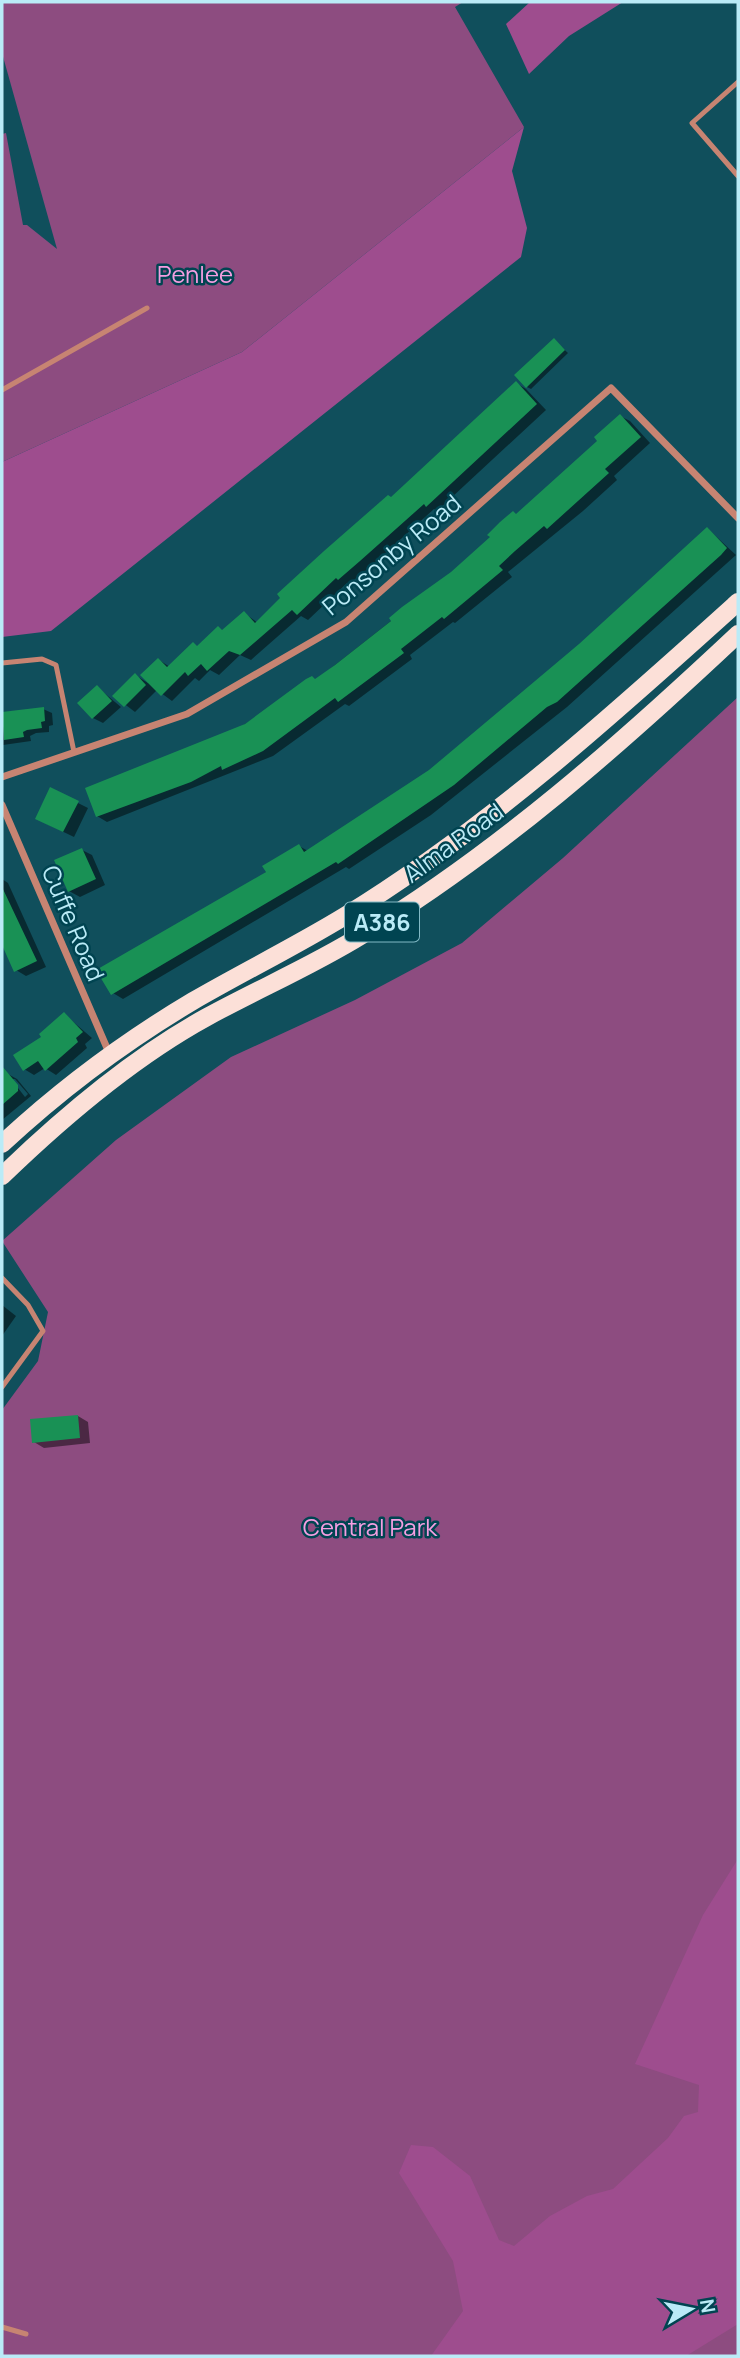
<svg xmlns="http://www.w3.org/2000/svg" width="740" height="2358" viewBox="0 0 740 2358" font-family="Manrope,sans-serif">
  <style>
    .green { fill: #8d4c80 }
    .forest { fill: #9e4d8e }
    .shadow { fill: #0007; fill-rule: evenodd }
    .building { fill: #199155 }
    .lines { fill: none; stroke-linecap: round; stroke-linejoin: round }
    .service { stroke: #c78472; stroke-width: 5 }
    .minor { stroke: #c78472; stroke-width: 7 }
    .primary { stroke: #fce0d8; stroke-width: 18 }
    .labels { text-anchor: middle; dominant-baseline: central; stroke-width: 5; stroke-linejoin: round; paint-order: stroke }
    .shield { fill: #004451; stroke: #82b9c5; stroke-width: 2 }
    .shield-label { font-size: 23px; font-weight: bold; fill: #baebf7 }
    .park-label { font-size: 24px; fill: #f49ee1; stroke: #004451 }
    .street-label { font-size: 24px; fill: #baebf7; stroke: #004451 }
  </style>
  <rect width="100%" height="100%" fill="#104f5c"/>
  <path class="green" d="M2,2h461l-8,5 69,120 -282,225 -240,110v-328l4,-1 17,92h4l30,24 -55,-196z
    M738,697v1659h-736v-946l36,-49 10,-49 -46,-71 114,-101 115,-83 124,-57 107,-57 101,-85z"/>
  <path class="forest" d="M530,2h93l-54,34 -40,38 -23,-50z
    M524,127l-12,44 15,57 -6,29 -470,374 -49,6v-175l240,-110z
    M738,1859v465l-52,32h-255l32,-45 -10,-50 -54,-88 12,-28 22,2 37,29 29,64 15,6 36,-30 37,-20 26,-7 55,-51 16,-22 14,-4 1,-27 -64,-21 68,-149z"/>
  <path class="shadow" d="M554,340l14,13 -37,36 -4,-2z
    M516,383l10,6 20,21 -109,101 -3,-2 -64,58 -21,17 -2,-1 -39,37 -7,-4 -50,44 -11,-5 -21,20 -9,-5 -11,11 -4,-3 -23,23 -15,-11 -22,22 -21,-16 21,-21 13,8 11,-23 11,7 54,-36 20,-18 14,10z
    M620,416l10,5 20,22 -36,33 3,4 -34,31 -75,61 4,5 -57,46 -2,-1 -43,33 2,4 -63,47 -4,-2 -72,52 -166,66 -10,-6 219,-136 136,-107 148,-132z
    M708,529l28,26 -169,152 -136,108 -82,54 -3,-2 -223,132 -10,-6 186,-147 9,5 122,-80 150,-126z
    M97,687l24,20 -18,16 -10,-5z
    M43,709l9,4 1,12 -4,1v6l-13,1 -6,3 1,5 -28,4 -1,6v-38z
    M78,803l10,5 -14,29 -27,-13z
    M82,850l10,5 13,30 -25,12 -11,-6z
    M2,879l6,4 38,84 -20,9 -10,-6 -14,-30z
    M64,1014l28,24 -7,6 2,4 -31,27 -11,-7 -11,7 -10,-6 20,-32z
    M6,1073l11,6 14,17 -29,24v-43zM11,1079h4l13,15 -3,3z
    M2,1305l14,11 -14,20z
    M78,1416l10,6 2,21 -46,5 -10,-6z"/>
  <path class="building" d="M554,338l11,12 -39,38 -12,-13z
    M516,381l21,23 -111,103 -2,-3 -64,57 -22,19 -2,-2 -39,37 -5,-5 -52,45 -11,-4 -22,20 -6,-7 -13,12 -3,-4 -24,24 -21,-21 18,-17 9,9 26,-25 4,4 21,-20 4,4 22,-19 11,12 25,-25 -3,-4 47,-43 64,-56 3,2z
    M620,414l21,23 -36,32 4,4 -62,56 -3,-3 -29,25 -16,15 4,4 -59,49 -2,-2 -41,32 3,4 -66,49 -3,-4 -72,53 -41,19 -1,-4 -30,16 -95,35 -11,-29 160,-64 61,-45 6,-3 3,3 20,-14 56,-44 -2,-3 13,-11 49,-35 39,-35 -3,-2 13,-13 13,-11 3,3 81,-73 -3,-4z
    M707,527l20,21 -6,7 -164,147 -10,5 -93,78 -116,79 -2,-2 -225,133 -15,-25 170,-98 -4,-6 37,-22 5,8 125,-82 150,-126z
    M135,673l11,12 -22,22 -12,-11z
    M97,685l15,16 -20,18 -15,-16z
    M44,707l1,14 -4,1 1,6 -15,2 -4,2 1,5 -20,3 -2,-28z
    M50,787l29,14 -16,31 -28,-13z
    M82,848l14,31 -28,13 -14,-32z
    M2,887l35,74 -23,11 -12,-27z
    M64,1012l19,20 -7,6 2,4 -33,29 -7,-10 -15,10 -10,-16 28,-18 -2,-3z
    M2,1066l16,19v6l-16,14z
    M78,1415l2,23 -48,5 -2,-24z"/>
  <g class="lines">
    <path class="service" d="M738,82l-46,41 46,53
      M2,390l145,-82
      M2,663l40,-4 14,6 18,87
      M2,1278l26,27 15,26 -41,56
      M2,2327l24,7"/>
    <path class="minor" d="M2,777l185,-63 159,-92 265,-234 127,130
      M2,805l108,250"/>
    <path class="primary" d="M2,1144c58,-54 122,-102 191,-143 50,-29 103,-55 152,-85 142,-87 270,-203 393,-314
      M2,1176c61,-59 130,-118 205,-159 51,-28 105,-51 155,-82 137,-83 260,-192 376,-301"/>
  </g>
  <g class="labels">
    <rect class="shield" x="345" y="902.5" width="74" height="39" rx="5"/>
    <g class="shield-label">
      <text x="382" y="922">A386</text>
    </g>
    <g class="park-label">
      <text x="195" y="273">Penlee</text>
      <text x="370" y="1526">Central Park</text>
    </g>
    <g class="street-label">
      <text transform="translate(391 554) rotate(-40)">Ponsonby Road</text>
      <text transform="translate(453 842) rotate(-36)">Alma Road</text>
      <text transform="translate(74 923) rotate(67)">Cuffe Road</text>
    </g>
  </g>
  <rect width="740" height="2358" fill="none" stroke="#baebf7" stroke-width="7"/>
  <g transform="translate(691 2309) rotate(80)" stroke="#004451" stroke-width="5" paint-order="stroke">
  <path d="M0-5L12 26L0 18L-12 26Z" fill="#baebf7"/>
  <text y="-10" font-size="19" font-weight="bold" text-anchor="middle" fill="#baebf7">N</text>
  </g>
</svg>
